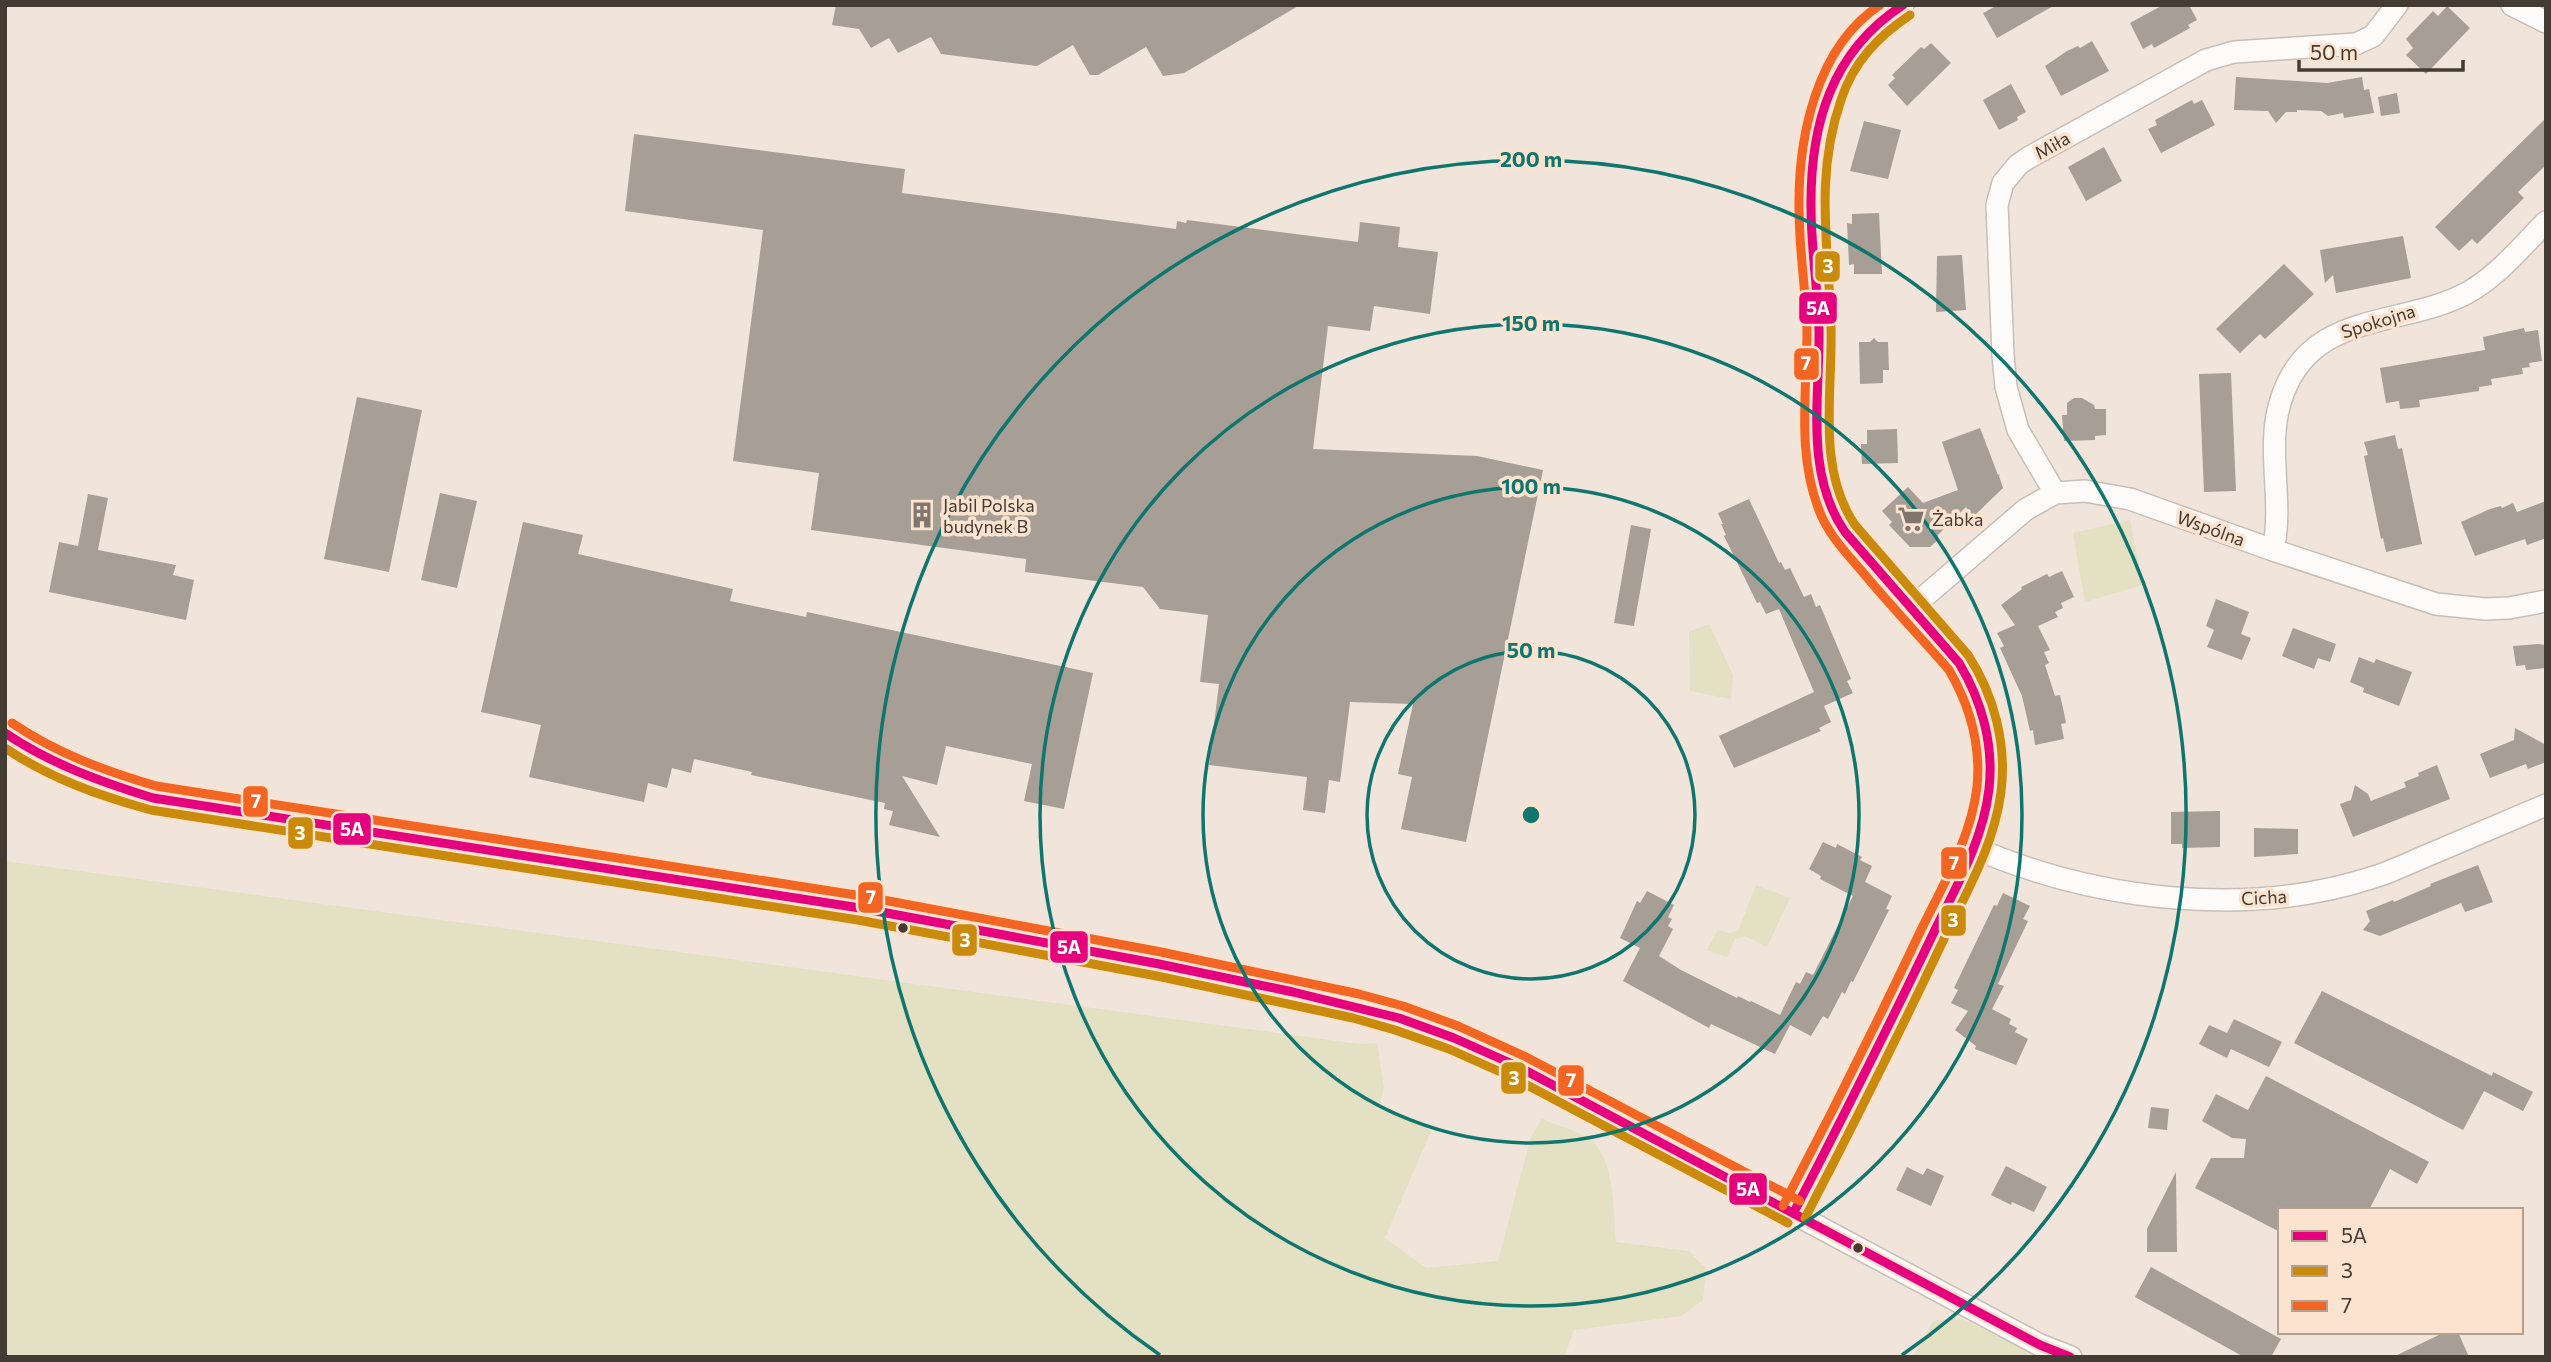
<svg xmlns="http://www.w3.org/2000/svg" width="2551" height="1362" viewBox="0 0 2551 1362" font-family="Commissioner,sans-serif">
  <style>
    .green { fill: #e3e0c3 }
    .building { fill: #a79e96 }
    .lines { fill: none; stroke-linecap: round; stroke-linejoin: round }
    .minor-casing { stroke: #c8beb6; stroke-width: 24 }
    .minor { stroke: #fdfbf9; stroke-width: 21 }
    .bus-1-casing { stroke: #fbe3d0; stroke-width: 14 }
    .bus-2-casing { stroke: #fbe3d0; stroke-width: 14 }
    .bus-3-casing { stroke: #fbe3d0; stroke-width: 14 }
    .bus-1 { stroke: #e5007d; stroke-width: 9 }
    .bus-2 { stroke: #ca8b0d; stroke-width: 9 }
    .bus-3 { stroke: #f26522; stroke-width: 9 }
    .ring { fill: none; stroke: #0f766e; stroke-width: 3.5 }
    .bus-dot { fill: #443b33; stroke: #fbe3d0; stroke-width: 2.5 }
    .labels { text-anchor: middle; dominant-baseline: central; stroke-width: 7; stroke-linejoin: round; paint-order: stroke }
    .street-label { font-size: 18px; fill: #443b33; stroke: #fbe3d0 }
    .poi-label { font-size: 18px; fill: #443b33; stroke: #fbe3d0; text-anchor: start }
    .centre { fill: #0f766e; stroke: #fbe3d0; stroke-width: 3.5 }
    .ring-label { font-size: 21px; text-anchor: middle; font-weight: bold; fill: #0f766e; stroke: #fbe3d0; stroke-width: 7; stroke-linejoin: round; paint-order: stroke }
    .line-badge { stroke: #fbe3d0; stroke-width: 2.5 }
    .badge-label { font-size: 19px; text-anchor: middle; font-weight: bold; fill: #fff }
  </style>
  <rect width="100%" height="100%" fill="#f1e4da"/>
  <path class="green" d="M2130,520l13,65 -58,17 -12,-69z
    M1709,624l24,51 -2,24 -41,-8 -1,-59z
    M5,861l1354,183 18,-1 7,44 -4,17 51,27 -46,107 41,30 72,-7 33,-124 11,-18c14,6 33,11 46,19 28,18 25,75 28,104l73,9 17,18 -3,31 -22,16 -107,14 -10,27h-1559z
    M1756,885l34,13 -23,49 -22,-11 -10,3 -8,18 -20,-7 11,-20 11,3 9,-2z
    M1960,1318l82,39h-129l20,-36z"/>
  <path class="building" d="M836,5h464l-116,68 -21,3 -17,-29 -48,28h-8l-17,-30 -36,21 -96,-12 -10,-17 -33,16 -9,-15 -18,10 -12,-19 -27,-4z
    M1998,5h57l-58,33 -14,-25z
    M2163,5h26l8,15 -9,5 2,3 -36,20 -2,-4 -9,5 -13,-26z
    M2447,6l23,22 -44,46 -20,-19 7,-7 -7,-9 27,-28 5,5z
    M2092,41l17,30 -48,25 -16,-30 22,-15 11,-5 2,2z
    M1931,43l20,20 -44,43 -19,-21 7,-7 -3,-3 29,-28 3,2z
    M2236,77l91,6 35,-6 2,13 5,-1 5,24 -30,5 -1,-5 -15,3 -7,-5 -24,-1v2h-11l-10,11 -8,-12 -34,-1z
    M2011,84l15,28 -9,5 1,3 -19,10 -16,-30z
    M2397,93l3,20 -19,3 -3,-19z
    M2192,100l2,4 8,-4 13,25 -54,28 -13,-24 9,-4 -2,-5z
    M2546,118v47l-28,27 6,6 -47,46 -5,-5 -13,12 -24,-24z
    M1864,121l37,9 -13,49 -38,-8z
    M634,134l271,35 -3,24 274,36 1,-8 9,2 1,-3 171,22 2,-20 40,5 -2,20 40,5 -8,62 -56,-8 -4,25 -42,-5 -15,123 164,7 66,14 -77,372 -65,-13 11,-52 -14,-3 15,-70 -63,-2 -10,80 -11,-2 -4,33 -22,-3 4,-33 -98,-12 10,-81 -19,-2 8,-67 -48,-6 -17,-22 -118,-15 1,-13 -215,-29 8,-57 -86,-12 30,-231 -138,-19z
    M2104,147l18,34 -36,20 -18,-34z
    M1879,213l3,61h-28v-10l-5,1 -2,-42 5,1v-10z
    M2403,236l8,42 -75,15 -3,-18 -8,8 -5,-33z
    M1962,255l4,55 -30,2 1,-56z
    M2284,264l30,30 -49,45 -5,-5 -20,19 -24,-24z
    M2524,328l1,4 13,-2 4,31 -13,2 1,4 -8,1 1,6 -32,5 1,6 -13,2v4l-60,9 1,7 -20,2 -1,-8 -13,2 -6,-35 105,-18 -2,-13z
    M1874,338l4,4h10l1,28h-6v13l-23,1 -1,-42h11z
    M2231,373l5,118 -32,1 -5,-118z
    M357,397l65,13 -33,162 -65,-13z
    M2074,398h8l12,7 1,4h11v26l-11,1v4l-31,1 -2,-26h5v-12z
    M1980,428l18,47 2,-1 -1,2 4,12 -30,29 -7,-10 -28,28v5l-8,7h-20l-21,-22 3,-3 -10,-11 26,-24 15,16 35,-13 -16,-48z
    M1897,429l1,34 -36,1 -1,-20h6v-14z
    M2395,435l3,14 4,-1 20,96 -36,8 -3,-14 -2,1 -17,-83 4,-1 -4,-13z
    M440,493l37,8 -20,87 -36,-8z
    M88,494l20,4 -10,52 78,15 -3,10 21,5 -8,40 -137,-28 10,-50 19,4z
    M1749,499l30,64 2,-1 4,8 5,-2 14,29 7,-3 5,13 4,-2 31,74 -4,2 6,12 -29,13 7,16 -12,6 2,3 -87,37 -15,-32 95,-44 -35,-83 -13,5 -6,-12 -3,1 -33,-67 2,-1 -5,-11h2l-5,-11z
    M2546,501v37l-19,7 -2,-6 -50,17 -14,-34 29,-13 11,-3 1,2 11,-5 4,9z
    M523,522l60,13 -5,19 155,35 -3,12 76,16 1,-5 286,61 -29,136 -40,-8 8,-37 -86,-18 -9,39 -35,-9 38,61 -51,-12 4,-14 -9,-2 1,-6 -134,-28 1,-3 -58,-13 -3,14 -19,-5 -5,20 -19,-5 -4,19 -115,-25 12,-52 -60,-13z
    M1631,525l20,4 -17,97 -20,-3z
    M2062,571l12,26 -13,6 2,5 -8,4 3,5 -20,9 12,24 -6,2 5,11 -4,2 10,31 5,-1 3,13 3,15 -5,1 3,15 -29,6 -2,-15 -3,1 -8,-35 -22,-48 4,-2 -7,-13 18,-8 -14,-20 21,-16 -1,-2 26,-13 2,3z
    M2216,599l33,13 -8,22 10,4 -9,22 -35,-13 7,-17 -8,-4z
    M2293,628l43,16 -6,18 -12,-4 -4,11 -32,-13z
    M2538,644l8,1v23l-20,2 -1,-5 -9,1 -3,-20z
    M2359,657l15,6 2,-4 36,13 -13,34 -36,-14 1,-4 -14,-6z
    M2515,728l31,17v17l-18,7 -2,-5 -36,14 -10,-24 34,-14z
    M2437,765l13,34 -97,38 -13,-33 11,-4 4,-15 13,9 3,7 35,-14 -2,-5 15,-6 -1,-3z
    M2220,811v36l-38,1v-4h-11v-32z
    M2254,828l44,1v25l-44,3z
    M1823,842l13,6 1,-4 25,13 -2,3 12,6 -7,16 27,14 -6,13 3,1 -36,72 -2,-1 -6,13 -3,-2 -14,27 -5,-3 -12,20 -21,-11 -15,29 -64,-30 -2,4 -86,-47 17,-33 -20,-10 17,-37 3,2 7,-12 27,14 -6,12 4,2 -4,7 5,3 -14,27 22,14 56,28 1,-2 12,6 1,-1 29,14 16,-33 4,2 6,-12 7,3 40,-79 -33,-17 1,-3 -12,-7z
    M2478,865l15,37 -28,10 -4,-9 -81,33 -17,-6 7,-9 -4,-10 27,-11 1,2 37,-16 -1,-2z
    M2003,893l27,13 -7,13 5,2 -30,63 6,2 -12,23 19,10 -2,5 8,4 -2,4 13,7 -12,26 -41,-16 1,-3 -21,-16 13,-19 -17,-8 7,-13 -4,-2 40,-83 3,1z
    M2322,991l170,85 1,-4 40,20 -10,19 -39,-20 -21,39 -169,-87z
    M2234,1019l48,23 -13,25 -38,-18 -4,9 -28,-14 10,-19 18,8z
    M2266,1076l163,86 -12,22 -27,-15 -21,41h-89v22l-85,-44 16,-30h33l2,-19 -14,-1 -30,-17 14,-27 32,16z
    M2151,1107l18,2 -2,21 -19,-2z
    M2006,1166l41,21 -13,25 -22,-10 -1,3 -20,-10z
    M1907,1167l16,8 4,-7 17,8 -13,30 -35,-16z
    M2176,1172l1,80h-30v-23z
    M2151,1267l130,72 -10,18h-27l-109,-60z
    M2445,1332h13l11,25h-76z"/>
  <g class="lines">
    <g class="minor-casing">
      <path id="minor" d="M2512,5l34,17
        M2055,493l-37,-63 -12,-43 -3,-32 -6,-150 6,-22 15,-18 10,-7 178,-98 28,-8 122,-8 17,-8 24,-31
        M2273,550c11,-48 -7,-100 7,-147 27,-94 119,-74 187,-110 31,-17 54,-46 79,-71
        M1910,609l115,-99 30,-17 30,-2 45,8 143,51 163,54 49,5 24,-1 37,-7
        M5,733c44,32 96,50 148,65l707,110 299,56 134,28 106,26 55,20 65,29 521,278 31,12
        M1972,847c122,53 274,72 402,30 20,-6 39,-16 59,-24 37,-16 75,-32 113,-48
        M1794,1212c48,-92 96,-185 140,-280 21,-45 49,-92 55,-142 5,-44 -6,-91 -30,-127 -28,-32 -57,-63 -84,-95 -16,-19 -35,-37 -44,-60 -22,-50 -11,-124 -12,-179 -1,-40 -7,-81 -8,-121 -1,-73 21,-167 92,-203"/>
    </g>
    <use href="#minor" class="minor"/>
    <g class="bus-1-casing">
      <path id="bus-1" d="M5,733c46,31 96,49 148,65l707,110 299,56 134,28 106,26 55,20 65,29 521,278 30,12
        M1794,1212c48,-93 95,-186 140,-280 22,-45 49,-91 55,-143 5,-44 -7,-88 -30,-126l-114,-131c-41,-59 -25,-135 -26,-202 -1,-41 -8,-81 -8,-122 -1,-83 20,-156 92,-203"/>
    </g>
    <g class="bus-2-casing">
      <path id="bus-2" d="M5,748c44,30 95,48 146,62l707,110 299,56 196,42 42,12 54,19 65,29 274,145
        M1805,1218c48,-92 94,-184 138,-277 23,-48 51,-95 58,-149 6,-48 -7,-97 -33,-137l-113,-130c-39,-57 -22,-133 -24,-198 -2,-79 -17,-149 10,-227 12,-37 36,-63 69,-85"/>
    </g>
    <g class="bus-3-casing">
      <path id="bus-3" d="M12,723c44,30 93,48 144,63l706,110 299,56 198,42 44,12 55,20 66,30 276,145
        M1783,1206c48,-91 94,-183 138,-276 22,-45 50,-92 56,-143 4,-41 -7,-81 -28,-117 -28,-32 -57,-63 -84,-95 -16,-19 -34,-37 -44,-60 -25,-58 -14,-123 -14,-184 -1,-41 -8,-81 -8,-122 -1,-71 17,-162 81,-204"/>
    </g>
    <use href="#bus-1" class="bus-1"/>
    <use href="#bus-2" class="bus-2"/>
    <use href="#bus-3" class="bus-3"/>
  </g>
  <g class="ring">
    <circle cx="1531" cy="815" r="164"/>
    <circle cx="1531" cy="815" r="328"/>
    <circle cx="1531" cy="815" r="491"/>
    <path d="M1160 1355A655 655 0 1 1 1902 1355"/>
  </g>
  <defs>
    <g id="building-bare" transform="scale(2.1)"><path d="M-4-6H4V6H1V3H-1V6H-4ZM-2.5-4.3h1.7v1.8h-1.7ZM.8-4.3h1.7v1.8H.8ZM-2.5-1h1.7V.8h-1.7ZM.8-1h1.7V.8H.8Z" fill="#81766d" stroke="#fbe3d0" stroke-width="2.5" paint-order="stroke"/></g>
    <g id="supermarket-bare" transform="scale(2.1)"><path d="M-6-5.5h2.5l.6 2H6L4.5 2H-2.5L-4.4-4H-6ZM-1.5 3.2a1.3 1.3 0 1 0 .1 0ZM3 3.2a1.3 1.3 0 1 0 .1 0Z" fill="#81766d" stroke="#fbe3d0" stroke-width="2.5" paint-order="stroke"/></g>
  </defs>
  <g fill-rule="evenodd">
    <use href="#building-bare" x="922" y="515"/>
    <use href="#supermarket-bare" x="1911" y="519"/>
  </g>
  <g class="bus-dot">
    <circle cx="903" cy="928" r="6"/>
    <circle cx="1858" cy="1248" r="6"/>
  </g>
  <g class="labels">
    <g class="street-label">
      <text transform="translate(2052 145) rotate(-29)">Miła</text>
      <text transform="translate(2378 321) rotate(-17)">Spokojna</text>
      <text transform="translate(2211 528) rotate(20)">Wspólna</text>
      <text transform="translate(2264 897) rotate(-3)">Cicha</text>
    </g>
    <g class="poi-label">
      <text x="943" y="505">Jabil Polska<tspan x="943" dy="21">budynek B</tspan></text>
      <text x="1932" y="519">Żabka</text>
    </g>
  </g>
  <circle cx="1531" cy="815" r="10" class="centre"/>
  <g class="ring-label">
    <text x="1531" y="167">200 m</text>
    <text x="1531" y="331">150 m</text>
    <text x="1531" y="494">100 m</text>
    <text x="1531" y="658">50 m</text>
  </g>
  <g class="line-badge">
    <rect x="1814" y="250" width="27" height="33" rx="7" fill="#ca8b0d"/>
    <rect x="1798" y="291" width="40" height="34" rx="7" fill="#e5007d"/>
    <rect x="1793" y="347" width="27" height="34" rx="7" fill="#f26522"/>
    <rect x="242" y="785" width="27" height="33" rx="7" fill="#f26522"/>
    <rect x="332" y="812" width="40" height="34" rx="7" fill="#e5007d"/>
    <rect x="287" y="816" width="27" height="34" rx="7" fill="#ca8b0d"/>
    <rect x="1940" y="846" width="28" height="34" rx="7" fill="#f26522"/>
    <rect x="857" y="881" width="27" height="33" rx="7" fill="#f26522"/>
    <rect x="1940" y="904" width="27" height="33" rx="7" fill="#ca8b0d"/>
    <rect x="951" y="923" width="27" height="34" rx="7" fill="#ca8b0d"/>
    <rect x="1049" y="930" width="40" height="34" rx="7" fill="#e5007d"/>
    <rect x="1500" y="1061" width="27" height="34" rx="7" fill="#ca8b0d"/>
    <rect x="1557" y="1064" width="28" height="33" rx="7" fill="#f26522"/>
    <rect x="1728" y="1172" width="40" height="34" rx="7" fill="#e5007d"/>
  </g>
  <g class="badge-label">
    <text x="1828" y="273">3</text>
    <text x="1818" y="315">5A</text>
    <text x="1806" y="370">7</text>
    <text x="256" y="808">7</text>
    <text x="352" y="836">5A</text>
    <text x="300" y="840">3</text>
    <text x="1954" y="870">7</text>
    <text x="871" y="904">7</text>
    <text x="1953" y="927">3</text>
    <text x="965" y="947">3</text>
    <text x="1069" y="954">5A</text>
    <text x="1514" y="1085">3</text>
    <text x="1571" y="1087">7</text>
    <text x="1748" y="1196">5A</text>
  </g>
  <rect width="2551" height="1362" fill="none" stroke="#443b33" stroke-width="14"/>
  <rect x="2278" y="1208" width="245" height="126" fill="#fbe3d0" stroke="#b2a091" stroke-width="2"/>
  <rect x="2292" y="1231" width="35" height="10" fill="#e5007d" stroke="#b2a091" stroke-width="2"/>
  <text x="2341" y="1243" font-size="21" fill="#443b33">5A</text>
  <rect x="2292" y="1266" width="35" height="10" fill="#ca8b0d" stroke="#b2a091" stroke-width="2"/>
  <text x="2341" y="1278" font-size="21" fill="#443b33">3</text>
  <rect x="2292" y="1301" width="35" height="10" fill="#f26522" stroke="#b2a091" stroke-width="2"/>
  <text x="2341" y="1313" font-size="21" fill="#443b33">7</text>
  <path d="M2299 60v10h164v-10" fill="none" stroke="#443b33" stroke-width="3.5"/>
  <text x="2310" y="60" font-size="21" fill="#443b33" stroke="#fbe3d0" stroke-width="5" paint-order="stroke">50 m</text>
</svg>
